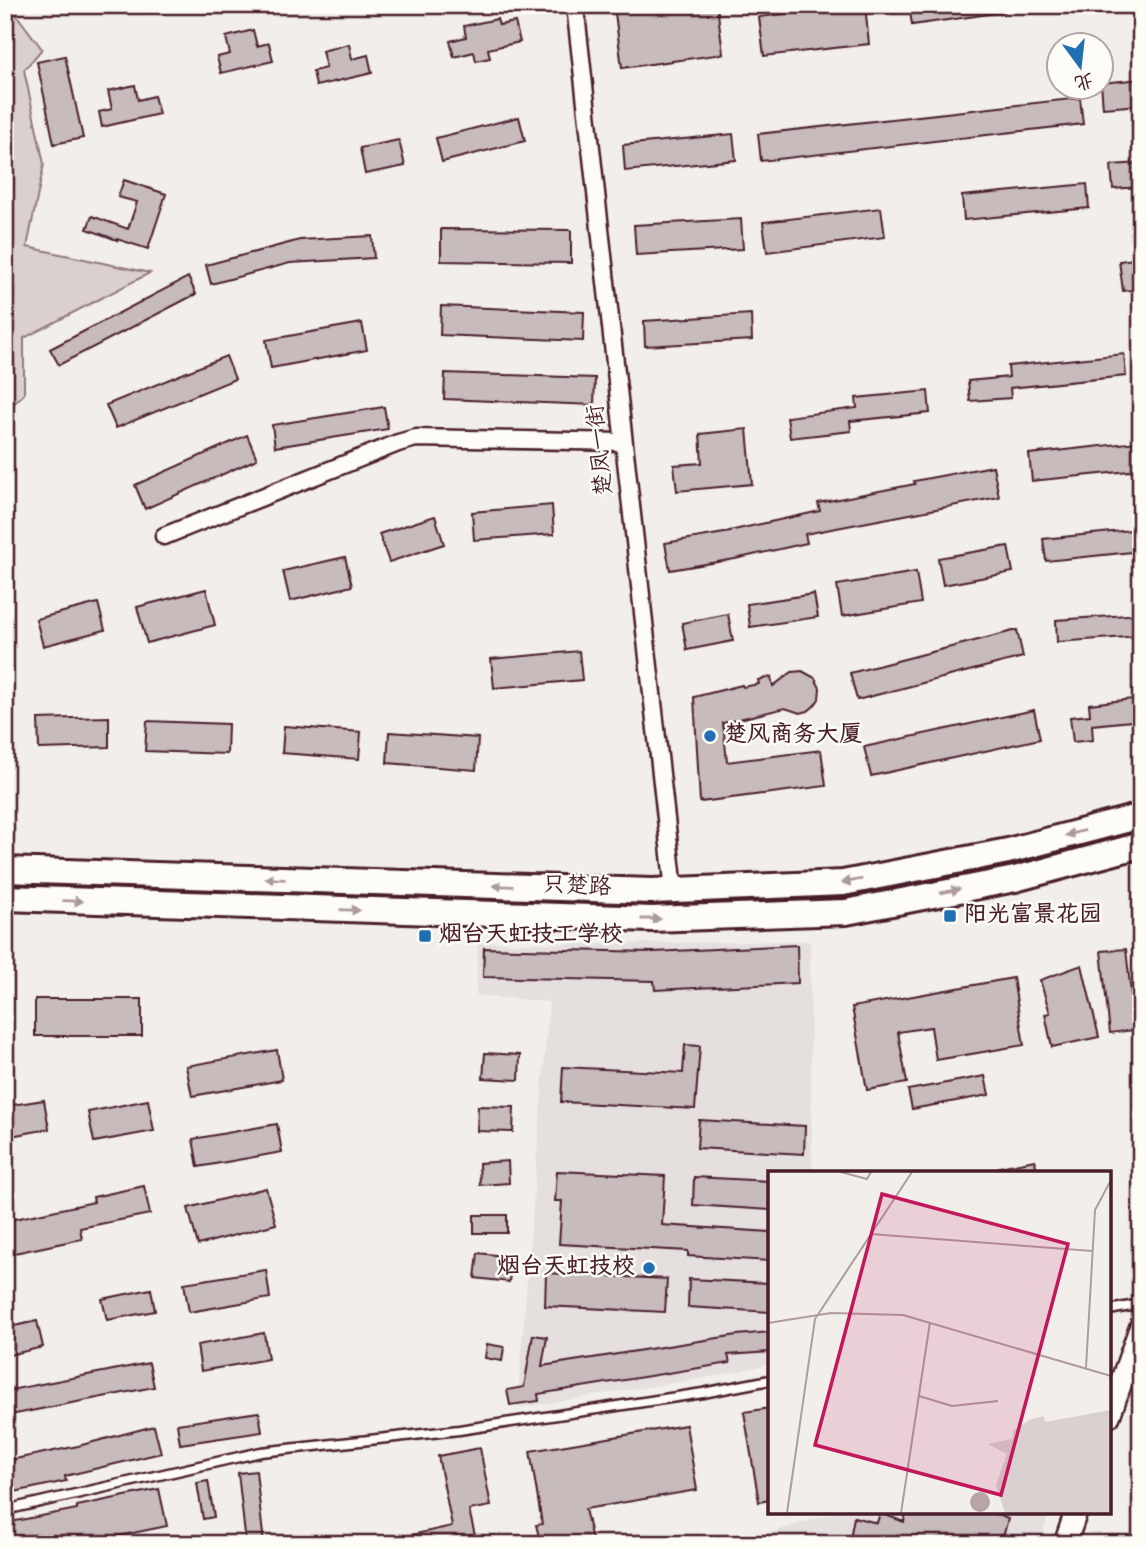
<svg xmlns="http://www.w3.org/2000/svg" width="1146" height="1549" viewBox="0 0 1146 1549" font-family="Dekko,'LXGW WenKai TC',sans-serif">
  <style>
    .built { fill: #e5dfdd }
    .green { fill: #d9d0cf; stroke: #92787d; stroke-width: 2 }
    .building { fill: #c8bbbb; stroke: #4a1f2b; stroke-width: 2 }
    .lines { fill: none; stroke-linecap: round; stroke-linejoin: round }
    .lane-casing { stroke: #4a1f2b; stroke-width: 13 }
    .street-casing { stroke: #4a1f2b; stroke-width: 21 }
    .secondary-casing { stroke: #4a1f2b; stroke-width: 26 }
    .primary-casing { stroke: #4a1f2b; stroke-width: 30 }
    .lane { stroke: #fdfcf7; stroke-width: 8 }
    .street { stroke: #fdfcf7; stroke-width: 16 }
    .secondary { stroke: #fdfcf7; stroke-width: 21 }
    .primary { stroke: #fdfcf7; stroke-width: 24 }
    .rail { stroke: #4a1f2b; stroke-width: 4.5; stroke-dasharray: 10 5; stroke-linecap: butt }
    .oneway { fill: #ac999b }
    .poi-dot { fill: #1f6fb2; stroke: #fdfcf7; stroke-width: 2.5 }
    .labels { text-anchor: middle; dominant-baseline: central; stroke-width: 5; stroke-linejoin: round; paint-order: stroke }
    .street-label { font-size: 23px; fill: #4a1f2b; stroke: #fdfcf7 }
    .poi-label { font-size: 23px; font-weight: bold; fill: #4a1f2b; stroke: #fdfcf7; text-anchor: start }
    .inset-road { fill: none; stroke: #af9c9e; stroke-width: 2 }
    .view { fill: #c2185b; fill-opacity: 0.15; stroke: #c2185b; stroke-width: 3.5 }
    .inset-edge { fill: none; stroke: #4a1f2b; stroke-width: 3.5 }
  </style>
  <rect width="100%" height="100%" fill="#f2efeb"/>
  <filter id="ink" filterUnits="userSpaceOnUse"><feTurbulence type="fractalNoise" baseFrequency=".0143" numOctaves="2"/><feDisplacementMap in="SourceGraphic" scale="14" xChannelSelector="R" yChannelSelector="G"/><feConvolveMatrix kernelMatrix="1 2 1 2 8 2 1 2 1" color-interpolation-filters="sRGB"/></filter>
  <g filter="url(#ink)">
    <path class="built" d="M810,941l2,232h-42v191l-49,11 -204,33 32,-406 -73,-7 2,-53 112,2z
      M837,1512h212l-9,32h-307z"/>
    <path class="green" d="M5,5h4l33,44 -18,21 20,94 -17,83 123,26 -126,65v56l-19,18z"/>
    <path class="building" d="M614,5h103l6,49 -101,14z
      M856,5h9l4,39 -105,12 -5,-39z
      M909,5h94l1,7 -92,13z
      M497,19l2,6 16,-3 5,20 -32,7 2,9 -14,3 -2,-9 -20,5 -4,-16 16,-4 -2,-11z
      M253,30l4,16 12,-3 4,18 -52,12 -4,-16 13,-3 -4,-17z
      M349,44l3,15 16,-4 4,18 -56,13 -3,-15 13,-3 -4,-17z
      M65,56l18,82 -29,6 -17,-82z
      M1141,79v26l-38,3 -2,-25z
      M135,85l3,15 16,-4 5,18 -57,13 -3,-15 13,-3 -4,-18z
      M1080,98l3,26 -322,37 -3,-27z
      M519,117l6,24 -83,21 -6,-24z
      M733,134l3,26 -111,11 -2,-26z
      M399,140l6,26 -40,8 -5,-26z
      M1141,163v24l-28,2 -2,-24z
      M124,180l42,14 -18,55 -31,-10v1l-30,-11 5,-13 36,13 9,-27 -19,-5z
      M1087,184l2,24 -125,12 -2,-24z
      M881,208l4,29 -118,15 -4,-30z
      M741,219l2,30 -107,6 -2,-30z
      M441,229l130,1v33l-130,-2z
      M372,236l2,22 -84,5 -79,21 -5,-19 94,-25z
      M1141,258v31l-18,2 -4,-30z
      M188,277l8,17 -137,71 -9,-16z
      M441,306l143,6 -1,29 -143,-6z
      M751,314l1,26 -107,6 -1,-25z
      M362,323l5,27 -96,18 -5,-28z
      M1124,354l2,22 -116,12 1,10 -41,3 -2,-20 41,-4 -1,-11z
      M226,356l9,23 -119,49 -10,-23z
      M445,373l150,5 -1,27 -150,-6z
      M928,391l2,22 -80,8 1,10 -61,7 -3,-21 70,-9 -1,-10z
      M384,407l4,22 -113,18 -3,-22z
      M747,429l5,55 -75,7 -3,-26 28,-2 -2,-29z
      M247,435l10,24 -112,50 -10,-24z
      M1137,442l2,28 -107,11 -3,-27z
      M993,466l6,31 -194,37 2,9 -72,16 -65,11 -5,-27 65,-11 -1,-1 91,-20 -2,-8 97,-19 -1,-3z
      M552,505l2,29 -80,6 -2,-28z
      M435,516l9,28 -55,18 -10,-28z
      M1141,529v22l-95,10 -3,-22z
      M1008,546l5,26 -70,13 -5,-27z
      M345,557l7,29 -62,15 -7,-30z
      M916,572l5,31 -79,13 -5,-31z
      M206,589l9,36 -68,18 -10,-36z
      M814,594l4,23 -68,10 -3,-23z
      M98,603l7,27 -62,16 -7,-27z
      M728,614l5,27 -46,9 -5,-27z
      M1141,614v22l-84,6 -1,-22z
      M1017,630l6,27 -166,43 -7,-27z
      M579,651l3,29 -88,8 -3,-29z
      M802,671l13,7 5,10 -1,11 -5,7 -6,5 -8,2 -15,-5 -62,15 4,39 94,-12 5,36 -126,16 -6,-105 48,-12 1,2 16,-3 -1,-4 13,-3 2,9 19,-14z
      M1141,698v22l-49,5 1,15 -20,2 -3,-25 20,-2 -1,-11z
      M1034,710l6,29 -169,37 -7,-29z
      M109,717v30l-70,2 -1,-30z
      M147,721l81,3 -1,30 -82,-3z
      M284,726l77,6 -2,27 -77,-6z
      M389,732l89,6 -2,32 -89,-7z
      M797,945l1,38 -143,7 -1,-9 -171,-4 1,-29 169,4z
      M1126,949l9,81 -25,3 -9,-82z
      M1082,965l17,72 -47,10 -7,-33 5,-1 -10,-33z
      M1013,978l11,67 -88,15 -5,-33 -33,5 9,51 -40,7 -15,-83z
      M35,999h107v37h-107z
      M685,1045l15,1 -5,63 -134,-7 2,-35 120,6z
      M277,1050l5,30 -90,16 -6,-30z
      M485,1053l35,2 -1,25 -36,-2z
      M985,1076l4,19 -77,14 -4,-19z
      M44,1100l5,29 -44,8v-31z
      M148,1100l6,31 -60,11 -6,-30z
      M478,1106l36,1 -1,25 -36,-1z
      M699,1120l106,6 -1,28 -107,-6z
      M277,1124l5,28 -84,15 -5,-28z
      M1035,1160l2,13h-38v-6z
      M508,1161l1,22 -29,2 -1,-22z
      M557,1171l108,5 -3,49 108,7v29l-82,-5v-5l-129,-7 3,-43h-7z
      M694,1177l76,4v29l-77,-5z
      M144,1186l6,28 -70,14 2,11 -77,16v-34l89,-19 -1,-5z
      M266,1188l10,36 -78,21 -10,-37z
      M474,1215h33v18h-33z
      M478,1253l34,4 -3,25 -34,-4z
      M266,1270l4,28 -81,14 -5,-29z
      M546,1273l121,6 -2,33 -120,-6z
      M689,1279l81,4v29l-82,-5z
      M151,1289l4,22 -48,9 -5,-21z
      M37,1321l6,26 -38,9v-28z
      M770,1332v20l-42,3 2,8 -192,31 1,7 -29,4 -3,-15 17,-3 9,-52 14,2 -5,29 195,-31z
      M264,1333l4,26 -67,12 -4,-26z
      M487,1344l17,3 -2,14 -17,-3z
      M149,1363l5,24 -149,29v-25z
      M770,1408v92l-11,2 -15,-90z
      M259,1412l3,20 -82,12 -3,-20z
      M686,1425l11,65 -112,19 8,35h-52l-5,-19 6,-1 -12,-73z
      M154,1426l7,27 -96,23 1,5 -61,13v-33l73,-15z
      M480,1448l11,58 -22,4 7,30 -19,4h-64v-5l59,-13 -14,-70z
      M256,1471l8,73h-18l-8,-71z
      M208,1481l6,36 -11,2 -6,-36z
      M159,1489l8,37 -83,17v-1l-10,2h-69v-21l72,-14v-3z
      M906,1512h85l17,7 -7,25h-152l5,-27 23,6 3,-10 24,9z"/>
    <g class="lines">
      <g class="lane-casing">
        <path id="lane" d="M1109,1310l32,-6
          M5,1510l256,-58 198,-22 244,-37 67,-13"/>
      </g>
      <g class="street-casing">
        <path id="street" d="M575,5l99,885
          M164,536l234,-93 18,-5 207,4"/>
      </g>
      <g class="secondary-casing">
        <path id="secondary" d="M1109,1416l32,-90
          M1065,1544l11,-32"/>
      </g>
      <g class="primary-casing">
        <path id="primary" d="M5,870l647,21 191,-8 165,-32 133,-35
          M5,898l647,21 194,-7 169,-33 126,-34"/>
      </g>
      <use href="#lane" class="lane"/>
      <use href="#street" class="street"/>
      <use href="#secondary" class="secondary"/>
      <use href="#primary" class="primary"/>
      <path class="rail" d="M1138,1544l3,-8"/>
    </g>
    <defs><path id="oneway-solid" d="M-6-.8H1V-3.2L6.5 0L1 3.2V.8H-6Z" transform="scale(1.75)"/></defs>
    <g class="oneway">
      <use href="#oneway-solid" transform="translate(1075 833) rotate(165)"/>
      <use href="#oneway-solid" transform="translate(275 879) rotate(-178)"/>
      <use href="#oneway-solid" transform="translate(852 881) rotate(170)"/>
      <use href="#oneway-solid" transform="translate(503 886) rotate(-178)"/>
      <use href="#oneway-solid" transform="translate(950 891) rotate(-11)"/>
      <use href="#oneway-solid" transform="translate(73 901) rotate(2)"/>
      <use href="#oneway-solid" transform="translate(350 910) rotate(2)"/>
      <use href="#oneway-solid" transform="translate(651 919)"/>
    </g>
  </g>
  <g class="poi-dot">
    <circle cx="710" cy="736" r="7"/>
    <rect x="943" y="909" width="14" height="14" rx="3.5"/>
    <rect x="418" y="929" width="14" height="14" rx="3.5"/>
    <circle cx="649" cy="1268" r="7"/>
  </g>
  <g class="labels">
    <g class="street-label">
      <text transform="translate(602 450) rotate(-96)">楚凤一街</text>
      <text transform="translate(577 888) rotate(2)">只楚路</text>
    </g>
    <g class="poi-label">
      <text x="724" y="736">楚风商务大厦</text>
      <text x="964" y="916">阳光富景花园</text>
      <text x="439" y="936">烟台天虹技工学校</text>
      <text x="635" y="1268" text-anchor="end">烟台天虹技校</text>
    </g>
  </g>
  <g transform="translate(768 1171)">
    <rect width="343" height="343" fill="#f2efeb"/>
    <path d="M343,239v103h-106l-9,-28 11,-31 -19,-10 24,-5 2,-9 15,-10 15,-4 1,6z" fill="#d9d0cf"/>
    <path d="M202 331a10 10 0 1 1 20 0a10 10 0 1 1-20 0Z" fill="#b7a5a6"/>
    <path class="inset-road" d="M73,1l26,7 4,-7M103,63l221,17M0,152l63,-10 72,2 208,61M318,197l9,-158 16,-30M151,225l33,10 46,-5M19,342l28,-194 97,-147M133,342l29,-191"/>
    <path class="view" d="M114,23l186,50 -67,251 -186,-50z"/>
    <rect width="343" height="343" class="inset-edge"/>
  </g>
  <rect width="1146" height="1549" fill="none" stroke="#fdfcf7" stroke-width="28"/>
  <rect x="14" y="14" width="1118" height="1521" fill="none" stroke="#4a1f2b" stroke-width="2.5" filter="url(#ink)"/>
  <g transform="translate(1080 66) rotate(165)"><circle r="33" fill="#fdfcf7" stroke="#b5a4a5" stroke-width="2"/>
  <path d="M0-5L12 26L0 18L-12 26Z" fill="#1f6fb2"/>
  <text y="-10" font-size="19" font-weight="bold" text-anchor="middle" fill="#4a1f2b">北</text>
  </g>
</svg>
